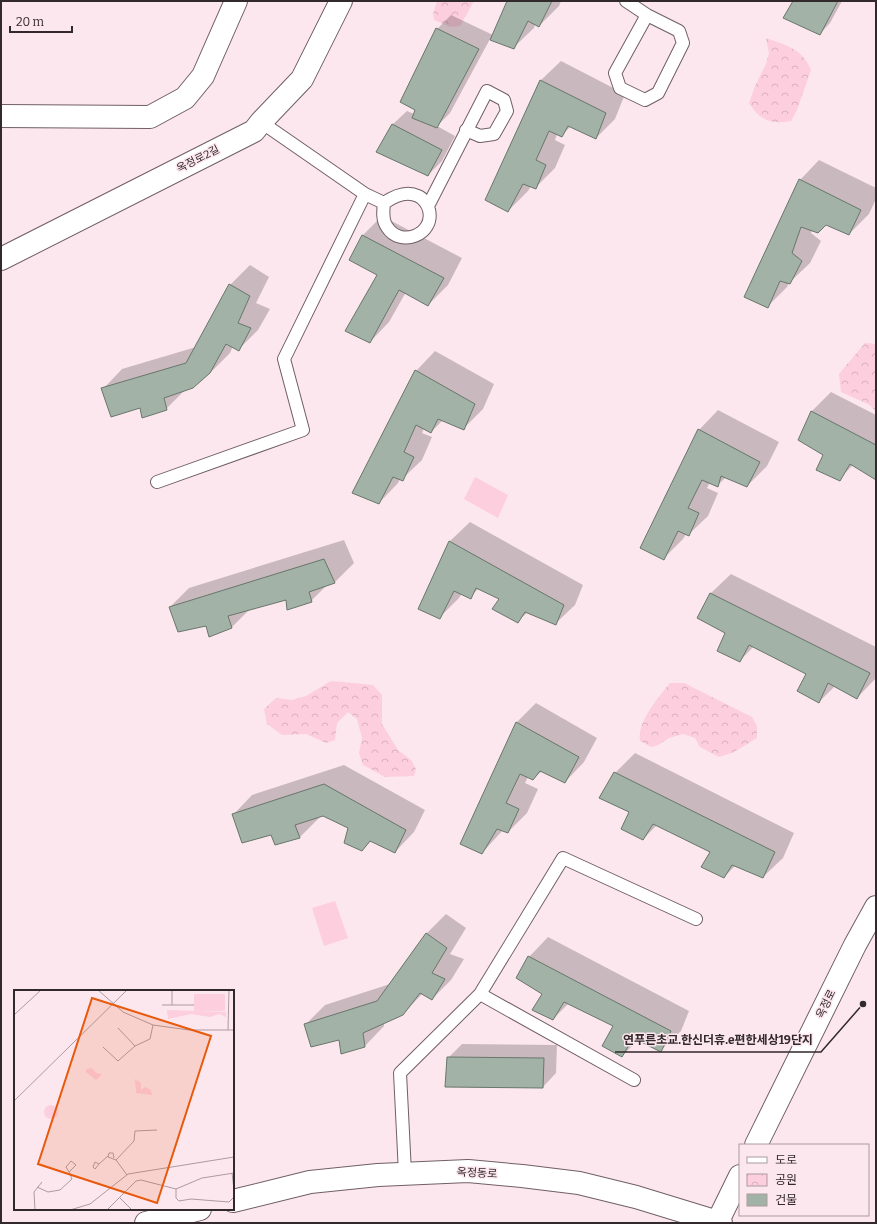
<svg xmlns="http://www.w3.org/2000/svg" width="877" height="1224" viewBox="0 0 877 1224" font-family="Bitter,'Noto Sans KR',serif">
  <style>
    .park { fill: url(#park-crowns) }
    .garden { fill: #fdcedd }
    .shadow { fill: #0003 }
    .building { fill: #a3b2a6; stroke: #68766b }
    .lines { fill: none; stroke-linecap: round; stroke-linejoin: round }
    .service-casing { stroke: #705f64; stroke-width: 14 }
    .minor-casing { stroke: #705f64; stroke-width: 24 }
    .tertiary-casing { stroke: #705f64; stroke-width: 24 }
    .secondary-casing { stroke: #705f64; stroke-width: 24 }
    .service { stroke: #fff; stroke-width: 12 }
    .minor { stroke: #fff; stroke-width: 22 }
    .tertiary { stroke: #fff; stroke-width: 22 }
    .secondary { stroke: #fff; stroke-width: 22 }
    .labels { text-anchor: middle; dominant-baseline: central; stroke-width: 3; stroke-linejoin: round; paint-order: stroke }
    .street-label { font-size: 11px; fill: #31292b; stroke: #fce7ee }
    .inset-road { fill: none; stroke: #ab9ba0; stroke-width: 1 }
    .view { fill: #e8590c; fill-opacity: 0.15; stroke: #e8590c; stroke-width: 2 }
    .inset-edge { fill: none; stroke: #31292b; stroke-width: 2 }
    .leader { fill: none; stroke: #31292b; stroke-width: 1.5 }
    .callout-dot { fill: #31292b; stroke: #fce7ee; stroke-width: 1.5 }
    .callout-label { font-size: 12px; text-anchor: middle; font-weight: bold; fill: #31292b; stroke: #fce7ee; stroke-width: 3; stroke-linejoin: round; paint-order: stroke }
  </style>
  <defs>
    <pattern id="park-crowns" width="20" height="18" patternUnits="userSpaceOnUse"><rect width="20" height="18" fill="#fdcedd"/><path d="M2 6a3 3 0 1 1 6 0M12 15a3 3 0 1 1 6 0" fill="none" stroke="#d9b1be"/></pattern>
  </defs>
  <rect width="100%" height="100%" fill="#fce7ee"/>
  <path class="park" d="M437,1h37l-14,25 -10,1 -16,-7 -1,-6z
    M766,38c20,7 37,11 45,32l-14,40 -6,11c-19,4 -32,-1 -42,-18l6,-17 11,-22 3,-11z
    M865,343l11,1v68l-6,-7 -29,-13 -2,-18z
    M331,681l42,4 9,10v29l16,26 13,10 5,9 -2,7 -29,1 -22,-12 -4,-12 3,-15 -5,-19 -9,-7 -11,11 -2,17 -9,3 -20,-9 -24,1 -15,-11 -3,-15 12,-11 16,2 14,-4z
    M670,683h14l68,34 5,9v12l-23,14 -15,5 -19,-10 -5,-9 -12,-4 -14,4 -11,7 -7,2 -11,-6c-3,-19 18,-43 30,-58z"/>
  <path class="garden" d="M475,477l33,18 -10,23 -34,-19z
    M335,901l13,37 -24,8 -12,-38z"/>
  <path class="shadow" d="M508,1h53l-2,5 -20,20 -4,-2 -1,4 -20,19 -24,-8 -40,74 -13,13 18,10 -13,25 -14,14 -50,-23 15,-28 14,-13 7,3 23,-85 14,-14 42,20z
    M794,1h48l-12,22 -10,11z
    M561,61l64,33 -10,25 -19,19 -25,-12 -9,9 -5,-1 -2,6 10,5 -10,23 -19,19 -5,-1 -3,5 -20,20 -21,-12 54,-119z
    M819,160l57,28v11l-7,15 -20,20 -23,-10 -14,6 -1,3 10,8 -11,22 -21,20 -2,4 -20,20 33,-127z
    M382,216l80,42 -14,27 -20,20 -22,-13 -17,30 -19,20 8,-67 -16,-39z
    M250,265l19,12 -13,26 14,6 -12,21 -19,19 -6,-3 -3,7 -20,20 -24,16 -20,20 -25,-3 -38,-17 19,-20 74,-22 34,-62z
    M435,351l59,33 -11,25 -20,20 -20,-9 -12,12 -7,-4 -2,5 10,4 -10,23 -20,19h-2l-2,4 -19,20 37,-132z
    M831,392l45,23v64l-23,-14 -14,14 -15,-25 -25,-15 13,-28z
    M718,410l61,32 -12,24 -20,20 -21,-9 -9,9 -7,-4 -3,6 11,5 -10,23 -20,19 -2,-1 -3,5 -19,19 35,-128z
    M470,522l113,63 -8,20 -20,19 -27,-12 -10,9 -18,-23 -21,-10 -9,9 -8,-4 -3,5 -20,20 -20,-10 31,-67z
    M344,540l10,23 -20,20 -7,2 -16,16 -24,-2 -37,10 -18,18 -22,8 -4,-10 -36,-18 19,-19z
    M731,574l145,73v31l-19,20 -22,-12 -16,16 -12,-28 -53,-28 -14,15 -14,-29 -28,-14 13,-25z
    M536,703l61,35 -13,24 -19,20 -23,-11 -9,8 -5,-2 -3,6 13,6 -11,24 -19,19 -5,-2 -21,23 35,-131z
    M635,753l159,80 -11,25 -20,19 -28,-11 -11,11 -13,-26 -54,-26 -14,14 -28,-66z
    M344,765l81,45 -11,22 -19,20 -24,-11 -9,9 -13,-22 -26,-13 -5,1 1,2 -20,20 -27,-4 -39,-19 19,-20z
    M446,914l20,14 -16,26 14,5 -13,21 -19,19 -9,-6 -20,21 -19,9v3l-19,20 -25,-7 -35,-14 20,-20 65,-21 36,-50z
    M548,937l141,74 -8,20 -20,19 -23,-10 -16,16 -8,-30 -45,-23 -16,16 -24,-62z
    M462,1044l95,1 -1,28 -13,14 -95,-29z"/>
  <path class="building" d="M507,1h45l-13,26 -11,-6 -14,28 -24,-9z
    M793,1h45l-18,34 -37,-17z
    M436,28l43,21 -42,79 -25,-10 3,-8 -15,-8z
    M540,80l66,33 -10,26 -28,-13 -6,11 -13,-6 -13,29 10,5 -10,24 -13,-5 -15,28 -23,-12z
    M392,124l50,26 -14,26 -52,-24z
    M799,179l62,31 -12,25 -23,-10 -8,8 -17,-6 -9,26 10,8 -12,23 -10,-3 -12,27 -24,-11z
    M362,235l82,43 -16,28 -29,-16 -29,53 -25,-12 32,-56 -28,-15z
    M229,284l21,12 -12,27 13,5 -12,23 -13,-7 -16,29 -17,15 -29,10 3,12 -25,8 -2,-10 -29,9 -10,-29 85,-25z
    M415,370l60,34 -11,26 -26,-11 -7,14 -15,-8 -12,27 10,5 -11,24 -10,-4 -14,27 -27,-11z
    M811,411l65,34v35l-26,-16 -10,17 -24,-11 7,-15 -25,-15z
    M698,429l62,33 -13,25 -26,-11 -3,11 -16,-7 -14,28 11,5 -10,23 -11,-5 -14,29 -24,-12z
    M449,541l115,64 -8,20 -31,-13 -7,11 -26,-14 7,-10 -23,-11 -5,11 -17,-8 -14,28 -22,-10z
    M324,559l11,24 -26,9 3,10 -25,8 -1,-10 -58,16 4,12 -23,9 -3,-11 -28,6 -9,-25z
    M710,593l160,80 -13,26 -29,-16 -9,20 -22,-12 9,-17 -57,-29 -9,17 -23,-11 8,-18 -28,-15z
    M516,722l63,35 -14,26 -25,-12 -7,9 -13,-6 -14,29 13,6 -11,24 -11,-4 -15,25 -22,-10z
    M614,772l161,80 -12,26 -31,-13 -8,13 -23,-11 9,-15 -57,-28 -10,16 -22,-11 8,-17 -30,-14z
    M324,784l82,46 -11,23 -25,-12 -8,10 -18,-8 4,-15 -25,-12 -28,9 5,13 -25,7 -4,-10 -29,8 -10,-29z
    M426,933l21,15 -15,25 13,6 -13,21 -12,-7 -17,22 -40,18 2,14 -24,7 -2,-14 -28,7 -7,-23 73,-23z
    M528,956l143,75 -10,21 -28,-14 -11,19 -20,-11 11,-20 -49,-24 -11,18 -21,-10 10,-16 -26,-16z
    M447,1057l97,1 -1,30 -98,-1z"/>
  <g class="lines">
    <g class="service-casing">
      <path id="service" d="M626,1l21,14
        M647,15l32,16 4,12 -25,50 -13,7 -25,-12 -5,-15z
        M365,194l19,9c10,-7 22,-13 34,-7 5,2 10,9 11,14 6,25 -29,38 -42,17 -5,-7 -4,-16 -3,-24
        M428,206l59,-115 17,9 3,11 -13,23 -14,2 -14,-6
        M157,482l146,-52 -19,-71 81,-165 -104,-72
        M480,994l154,86
        M405,1173l-5,-100 80,-79 83,-136 133,61"/>
    </g>
    <g class="minor-casing">
      <path id="minor" d="M1,116l149,1 35,-19 18,-22 33,-75
        M1,259l253,-128 7,-9 41,-43 39,-78"/>
    </g>
    <g class="tertiary-casing">
      <path id="tertiary" d="M233,1201l77,-19 68,-7 90,-4 54,5 57,7 57,14 85,26
        M146,1223l54,-14"/>
    </g>
    <g class="secondary-casing">
      <path id="secondary" d="M756,1145l99,-200 21,-38
        M717,1223l23,-47"/>
    </g>
    <use href="#service" class="service"/>
    <use href="#minor" class="minor"/>
    <use href="#tertiary" class="tertiary"/>
    <use href="#secondary" class="secondary"/>
  </g>
  <g class="labels">
    <g class="street-label">
      <text transform="translate(198 159) rotate(-27)">옥정로2길</text>
      <text transform="translate(826 1004) rotate(-64)">옥정로</text>
      <text transform="translate(477 1173) rotate(3)">옥정동로</text>
    </g>
  </g>
  <g transform="translate(14 990)">
    <rect width="220" height="220" fill="#fce7ee"/>
    <path d="M153,20l59,2v5l-7,-3 -9,3 -19,-3 -23,5z" fill="#fdcedd"/>
    <path d="M78,78l4,5 6,1 -6,6 -10,-8v-3zM121,89l6,4v7l4,-3 6,3 1,5 -16,-2zM30 122a7 7 0 1 1 14 0a7 7 0 1 1-14 0Z" fill="#fdcedd"/>
    <path d="M180,4h31v17h-31z" fill="#fdcedd"/>
    <path class="inset-road" d="M84,0l25,22 30,13 36,5h45M158,0v15M148,15h32M0,23l1,1 26,-24M104,38l17,18M214,40l1,-40M89,57l15,14 17,-15 15,-7 3,-14M0,111l113,-111M100,168l-1,-5h-4l-1,4 8,3M57,171l5,4 -7,7 -3,-5zM85,174l-4,-2 -2,5 2,2 4,-5 9,-8M218,183l2,16M113,185l-11,-15 18,-19 1,-10 22,-1M23,197l11,5 12,-2 12,-11 -3,-7M162,199v9l3,3 12,-2 38,3 5,-5M106,208l12,12M21,220l-1,-18 8,-10M56,220l20,-6 38,-30 106,-17M93,220l29,-29 5,-1 35,9 26,-11 32,-5"/>
    <path class="view" d="M78,8l119,38 -54,167 -119,-39z"/>
    <rect width="220" height="220" class="inset-edge"/>
  </g>
  <path class="leader" d="M863 1004L821 1052H615"/>
  <circle class="callout-dot" cx="863" cy="1004" r="4"/>
  <g class="callout-label">
    <text x="718" y="1044">연푸른초교.한신더휴.e편한세상19단지</text>
  </g>
  <rect width="877" height="1224" fill="none" stroke="#31292b" stroke-width="4"/>
  <rect x="739" y="1144" width="130" height="72" fill="#fce7ee" stroke="#ab9ba0"/>
  <rect x="747" y="1157" width="20" height="6" fill="#ffffff" stroke="#ab9ba0"/>
  <text x="775" y="1164" font-size="12" fill="#31292b">도로</text>
  <rect x="747" y="1174" width="20" height="12" fill="url(#park-crowns)" stroke="#ab9ba0"/>
  <text x="775" y="1184" font-size="12" fill="#31292b">공원</text>
  <rect x="747" y="1194" width="20" height="12" fill="#a3b2a6" stroke="#ab9ba0"/>
  <text x="775" y="1204" font-size="12" fill="#31292b">건물</text>
  <path d="M10 26v6h62v-6" fill="none" stroke="#31292b" stroke-width="2"/>
  <text x="16" y="26" font-size="12" fill="#31292b" stroke="#fce7ee" stroke-width="3" paint-order="stroke">20 m</text>
</svg>
